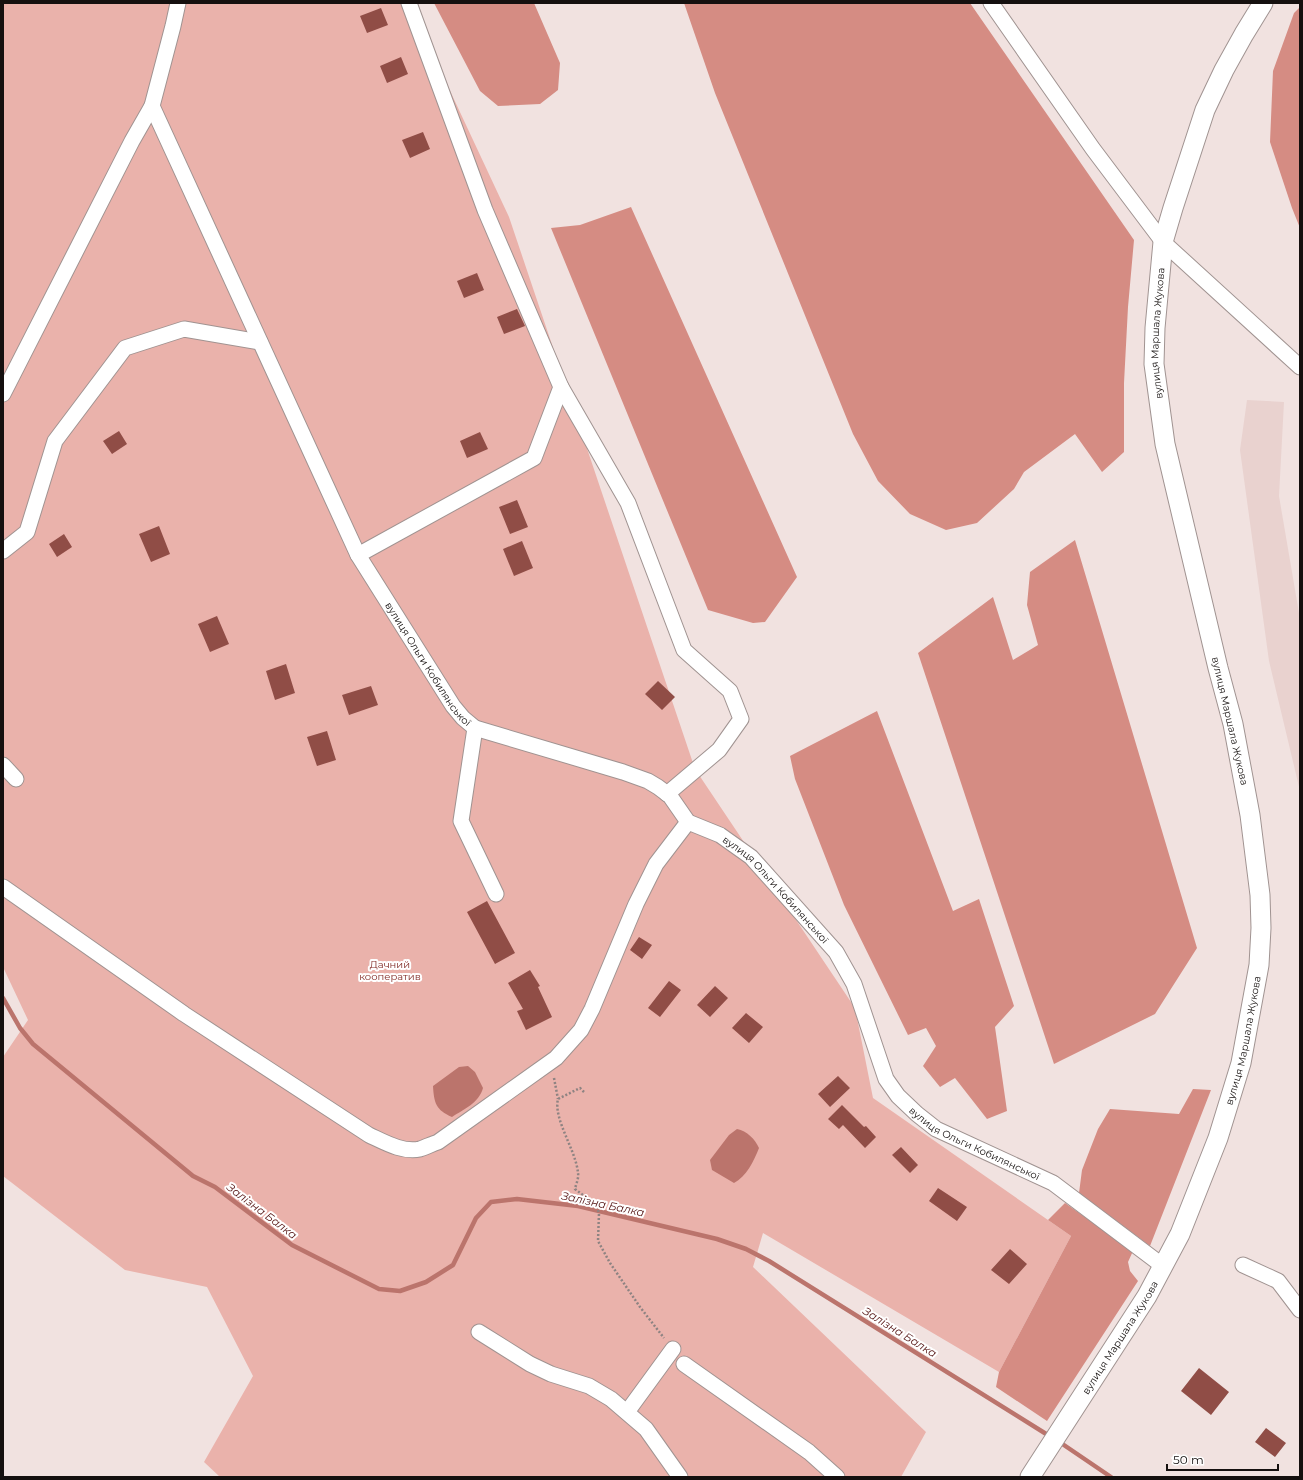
<svg xmlns="http://www.w3.org/2000/svg" width="1303" height="1480" viewBox="0 0 1303 1480" font-family="Montserrat,sans-serif">
  <style>
    .built { fill: #e9d2cf }
    .green { fill: #eab2ab }
    .forest { fill: #d58c83 }
    .water { fill: #bb746c }
    .lines { fill: none; stroke-linecap: round; stroke-linejoin: round }
    .stream { stroke: #bb746c; stroke-width: 4.5 }
    .building { fill: #904d46 }
    .minor-casing { stroke: #a09391; stroke-width: 17 }
    .major-casing { stroke: #a09391; stroke-width: 21 }
    .path { stroke: #8e8382; stroke-width: 2.5; stroke-dasharray: 2 2; stroke-linecap: butt }
    .minor { stroke: #fff; stroke-width: 15 }
    .major { stroke: #fff; stroke-width: 19 }
    .labels { text-anchor: middle; dominant-baseline: central; stroke-width: 4; stroke-linejoin: round; paint-order: stroke }
    .street-label { font-size: 10px; fill: #15100f; stroke: #fff }
    .park-label { font-size: 10px; fill: #802924; stroke: #fff }
    .water-label { font-size: 11px; font-style: italic; fill: #500e0d; stroke: #fff }
  </style>
  <rect width="100%" height="100%" fill="#f1e2e0"/>
  <path class="built" d="M1247,400l37,2 -5,94 21,123v172l-31,-130 -29,-211z"/>
  <path class="green" d="M3,3h406l100,214 186,552 160,239 18,90 198,138 -72,136 -236,-139 -10,34 173,165 -25,45h-681l-16,-15 49,-86 -46,-89 -82,-17 -122,-94v-119l25,-37 -25,-53z"/>
  <path class="forest" d="M434,3h100l26,60 -2,27 -18,14 -42,2 -18,-15z
    M684,3h286l164,237 -6,67 -4,76v69l-22,20 -27,-38 -51,38 -10,17 -37,34 -31,7 -36,-16 -32,-33 -25,-47 -138,-341z
    M1300,7v221l-8,-20 -22,-66 3,-71 21,-58z
    M631,207l166,370 -32,45 -12,1 -45,-13 -157,-382 29,-3z
    M1075,540l122,408 -42,66 -101,50 -136,-411 75,-56 20,63 25,-15 -11,-40 3,-33z
    M877,711l76,200 26,-12 35,107 -19,21 12,84 -20,8 -32,-41 -15,9 -17,-21 13,-20 -10,-18 -18,7 -64,-130 -49,-126 -5,-23z
    M1193,1089l18,1 -61,156 -71,-53 3,-23 16,-41 12,-20 69,5z
    M1065,1203l68,48 -5,11 2,9 8,10 -91,140 -51,-34 3,-15 72,-136 -23,-16z"/>
  <path class="water" d="M468,1066l7,6 8,16c-4,15 -19,21 -31,29 -16,-7 -18,-14 -19,-31l26,-19z
    M737,1129c10,2 18,10 22,19 -5,13 -13,29 -25,35l-22,-13 -2,-10 19,-25z"/>
  <g class="lines">
    <path class="stream" d="M3,998l17,30 13,16 160,132 22,11 77,58 87,44 21,2 26,-9 27,-17 23,-47 15,-16 26,-3 61,7 139,33 29,10 23,12 282,176
      M1058,1441l53,36"/>
  </g>
  <path class="building" d="M381,8l7,17 -21,8 -7,-17z
    M401,57l7,17 -21,9 -7,-17z
    M423,132l7,17 -20,9 -8,-18z
    M477,273l7,17 -20,8 -7,-17z
    M517,309l8,17 -21,8 -7,-17z
    M119,431l8,13 -15,10 -9,-13z
    M480,432l8,17 -21,9 -7,-17z
    M517,500l11,27 -18,7 -11,-27z
    M159,526l11,28 -19,8 -12,-28z
    M64,534l8,13 -15,10 -8,-13z
    M522,541l11,27 -19,8 -11,-27z
    M217,616l12,28 -19,8 -12,-28z
    M286,664l9,29 -20,7 -9,-29z
    M658,681l17,16 -13,13 -17,-16z
    M371,686l7,19 -29,10 -7,-20z
    M327,731l9,29 -19,6 -10,-29z
    M487,901l28,52 -20,11 -28,-52z
    M639,937l13,8 -10,14 -12,-9z
    M530,970l10,16 -2,1 14,30 -26,13 -9,-19 6,-2 -15,-26z
    M669,981l12,9 -21,27 -12,-9z
    M715,986l13,12 -18,19 -13,-12z
    M746,1013l17,14 -14,16 -17,-15z
    M838,1076l12,12 -20,19 -12,-13z
    M842,1105l22,22 2,-1 10,11 -11,11 -22,-23 -4,4 -11,-10z
    M901,1147l17,18 -8,8 -18,-18z
    M938,1188l29,19 -10,14 -28,-20z
    M1010,1249l17,15 -18,20 -18,-14z
    M1199,1368l30,24 -18,23 -30,-24z
    M1266,1428l20,15 -11,14 -20,-15z"/>
  <g class="lines">
    <g class="minor-casing">
      <g id="minor">
        <path id="s1" d="M178,3l-5,23 -21,80 206,449 95,151 10,12 12,10 148,44 25,9 10,6 12,9 18,26 32,13 31,22 85,95 18,32 32,95 12,17 19,18 19,15 117,54 110,83"/>
        <path d="M991,3l102,146 70,93 137,125"/>
        <path d="M561,387l67,116 56,147 46,41 11,28 -22,31 -52,44"/>
        <path d="M3,394l129,-253 20,-35"/>
        <path d="M3,551l24,-19 28,-91 70,-93 59,-19 76,13"/>
        <path d="M358,555l176,-97 27,-71 -76,-177 -76,-207"/>
        <path d="M475,728l-14,93 35,73"/>
        <path d="M3,765l13,14"/>
        <path d="M3,887l181,127 185,121c15,7 34,18 51,14 6,-2 12,-5 18,-7l118,-84 25,-28 11,-21 44,-105 20,-40 32,-42"/>
        <path d="M1243,1265l35,16 22,29"/>
        <path d="M479,1332l51,32 21,10 38,12 22,13 35,30 34,48"/>
        <path d="M684,1364l125,88 28,25"/>
        <path d="M627,1412l46,-63"/>
      </g>
    </g>
    <g class="major-casing">
      <g id="major">
        <path id="s2" d="M1030,1477l117,-181 33,-62 38,-96 23,-75 18,-98 2,-37 -1,-33 -10,-80 -17,-91 -15,-56 -53,-224 -11,-80 1,-36 8,-86 10,-34 32,-98 19,-40 20,-36 19,-31"/>
      </g>
    </g>
    <path class="path" d="M554,1078l4,21
      M584,1092l-4,-4 -22,11c-5,20 18,51 20,74 1,5 -2,11 -3,16l21,16 3,8 -1,28 12,22 30,44 24,31"/>
    <use href="#minor" class="minor"/>
    <use href="#major" class="major"/>
  </g>
  <g class="labels">
    <g class="street-label">
      <text stroke="none"><textPath href="#s2" startOffset="1210">вулиця Маршала Жукова</textPath></text>
      <text stroke="none"><textPath href="#s1" startOffset="730">вулиця Ольги Кобилянської</textPath></text>
      <text transform="translate(1230 721) rotate(77)">вулиця Маршала Жукова</text>
      <text stroke="none"><textPath href="#s1" startOffset="1162">вулиця Ольги Кобилянської</textPath></text>
      <text stroke="none"><textPath href="#s2" startOffset="490">вулиця Маршала Жукова</textPath></text>
      <text stroke="none"><textPath href="#s1" startOffset="1498">вулиця Ольги Кобилянської</textPath></text>
      <text stroke="none"><textPath href="#s2" startOffset="166">вулиця Маршала Жукова</textPath></text>
    </g>
    <g class="park-label">
      <text x="390" y="964">Дачний<tspan x="390" dy="12">кооператив</tspan></text>
    </g>
    <g class="water-label">
      <text transform="translate(603 1204) rotate(12)">Залізна Балка</text>
      <text transform="translate(262 1211) rotate(37)">Залізна Балка</text>
      <text transform="translate(900 1332) rotate(32)">Залізна Балка</text>
    </g>
  </g>
  <rect width="1303" height="1480" fill="none" stroke="#15100f" stroke-width="8"/>
  <path d="M1167 1464v6h111v-6" fill="none" stroke="#15100f" stroke-width="2"/>
  <text x="1173" y="1464" font-size="12" fill="#15100f" stroke="#ffffff" stroke-width="3" paint-order="stroke">50 m</text>
</svg>
